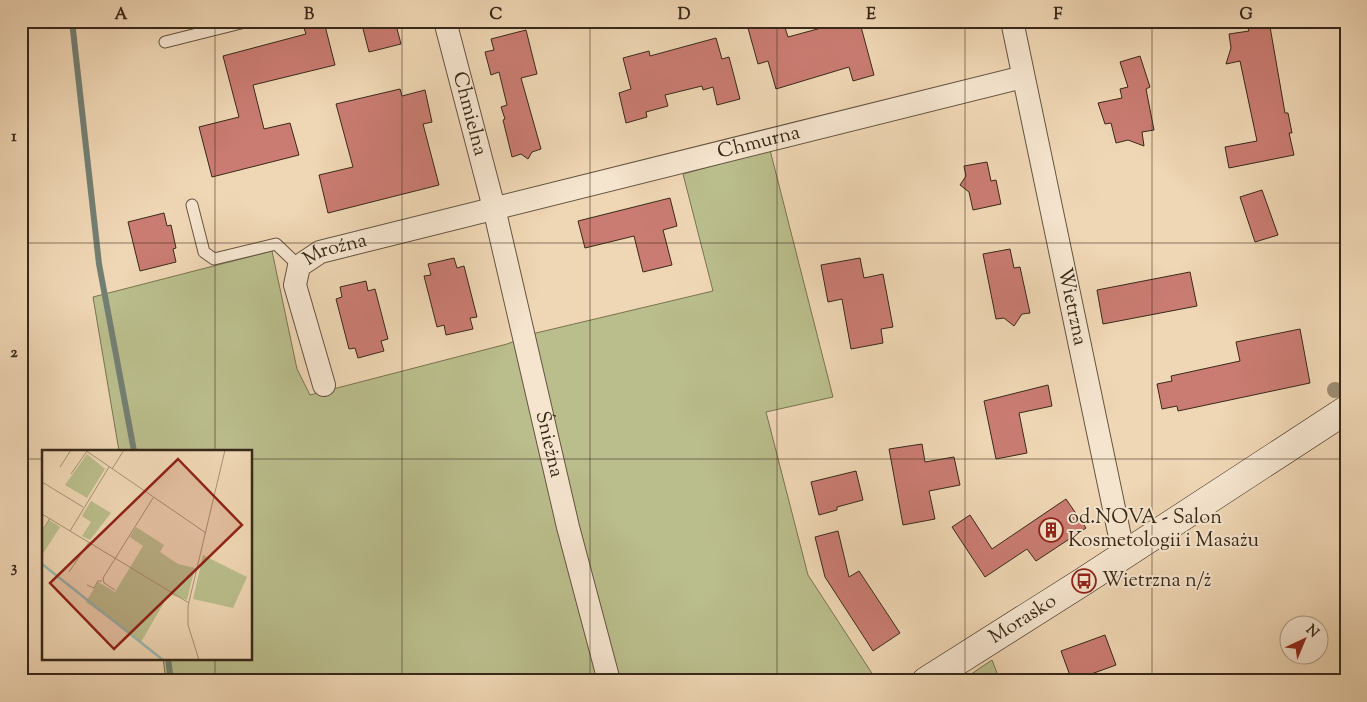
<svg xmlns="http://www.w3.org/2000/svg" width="1367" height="702" viewBox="0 0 1367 702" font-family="'Sorts Mill Goudy',serif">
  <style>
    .green { fill: #babd8c; stroke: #797352 }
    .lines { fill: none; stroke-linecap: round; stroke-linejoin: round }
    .stream { stroke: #737f73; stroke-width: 6 }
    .building { fill: #ca7c72; stroke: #382919 }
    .lane-casing { stroke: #665440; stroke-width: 13 }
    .street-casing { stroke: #665440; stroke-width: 24 }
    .secondary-casing { stroke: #382919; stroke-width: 29 }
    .lane { stroke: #f5e4ce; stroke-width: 11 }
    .street { stroke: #f5e4ce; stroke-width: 22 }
    .secondary { stroke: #f5e4ce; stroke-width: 28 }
    .tree { fill: #9c8b6f }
    .grid { fill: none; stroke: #382919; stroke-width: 1; stroke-opacity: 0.55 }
    .labels { text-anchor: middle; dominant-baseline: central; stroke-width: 4; stroke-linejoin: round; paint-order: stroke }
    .street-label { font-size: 20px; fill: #382919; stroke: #f5e4ce }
    .poi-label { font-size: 20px; fill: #382919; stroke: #f5e4ce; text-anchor: start }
    .inset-river { fill: none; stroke: #9ab9af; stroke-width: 2.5 }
    .inset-road { fill: none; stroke: #a69176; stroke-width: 1 }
    .view { fill: #8f2418; fill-opacity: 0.15; stroke: #8f2418; stroke-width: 2.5 }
    .inset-edge { fill: none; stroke: #382919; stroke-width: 2.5 }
    .neatline { fill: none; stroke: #382919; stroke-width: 2 }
    .grid-label { font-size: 16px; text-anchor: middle; font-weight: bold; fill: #382919 }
  </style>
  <rect width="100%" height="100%" fill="#efd6b4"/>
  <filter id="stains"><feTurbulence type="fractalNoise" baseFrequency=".004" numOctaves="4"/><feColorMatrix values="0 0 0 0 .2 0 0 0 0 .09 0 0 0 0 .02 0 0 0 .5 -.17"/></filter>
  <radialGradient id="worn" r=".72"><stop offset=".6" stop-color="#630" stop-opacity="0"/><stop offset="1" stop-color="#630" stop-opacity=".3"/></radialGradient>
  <path class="green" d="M770,150l63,247 -67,15 42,163 69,106h-711l-3,-23h88v-207h-132l-26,-154 179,-46 25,118 13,26 197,-51 29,-11 177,-42 -30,-117z
    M992,660l8,21h-39z"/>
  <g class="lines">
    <path class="stream" d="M72,21l27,243 35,187
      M168,658l3,23"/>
  </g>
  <path class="building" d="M361,21h34l6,23 -32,8z
    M746,21h37l5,16 59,-16 1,5 12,-3 14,52 -21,6 -4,-14 -73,22 -8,-28 -10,3z
    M1258,21h11l16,92h3l4,20h-3l5,22 -65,13 -4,-21 32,-6 -17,-80 -14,3 5,-16 -2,-14 20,-3 -2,-7z
    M324,22l11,43 -82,20 11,44 26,-6 9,32 -87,22 -13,-50 40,-10 -16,-61 83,-22 -2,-6z
    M526,30l11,44 -16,4 20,71 -9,3 -4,7 -7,-5 -9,3 -9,-37 2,-1 -4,-12 6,-2 -8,-33 -8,3 -6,-23 9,-2 -3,-11z
    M716,38l6,21 7,-2 11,42 -23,6 -4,-18 -10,3 -1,-4 -37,9 3,11 -22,6 1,5 -21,6 -7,-30 12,-4 -8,-31 26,-7 1,5z
    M1140,56l10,31 -4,2 8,41 -12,2 2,14 -16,-6 -12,3 -5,-20 -6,1 -7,-21 24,-5 -2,-9 8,-2 -8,-25z
    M400,89l2,7 23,-6 7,32 -9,2 16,61 -111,28 -9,-38 34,-8 -17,-63z
    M987,162l4,19 5,-1 5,24 -28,6 -4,-18 -9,-7 6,-9 -2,-10z
    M1262,190l16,45 -23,7 -15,-45z
    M670,198l7,28 -14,4 9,35 -29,7 -9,-36 -49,12 -7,-27z
    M164,213l3,13 4,-1 5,23 -3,1 3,13 -36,9 -12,-49z
    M1010,249l4,19 6,-1 10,46 -8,1 -8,12 -10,-8 -8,1 -13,-65z
    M454,258l3,10 7,-2 13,51 -7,1 3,11 -27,6 -2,-10 -7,2 -13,-51 7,-1 -3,-11z
    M860,258l4,20 19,-4 10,53 -12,2 2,14 -32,6 -9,-50 -14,3 -7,-37z
    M1190,272l7,34 -94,18 -6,-34z
    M366,281l2,10 7,-2 13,50 -7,2 3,10 -26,7 -3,-10 -6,1 -13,-50 6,-2 -2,-10z
    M1300,329l10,54 -132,28 -1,-5 -15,3 -5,-25 15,-3 -1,-5 69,-15 -4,-19z
    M1048,385l4,21 -33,7 8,40 -31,6 -12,-58z
    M922,444l3,18 29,-5 6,28 -31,6 6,28 -32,6 -14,-76z
    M856,471l7,29 -26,7v3l-18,5 -8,-33z
    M1066,499l20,29 -50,33 -9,-12 -42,28 -33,-50 18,-12 22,34z
    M838,531l11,46 10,-6 41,62 -27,18 -48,-74 -10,-40z
    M1105,635l11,30 -44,16 -11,-30z"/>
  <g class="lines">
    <g class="lane-casing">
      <path id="lane" d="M165,42l84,-21
        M192,205l12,47 10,7 62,-15 23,22"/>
    </g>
    <g class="street-casing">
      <g id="street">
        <path id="s1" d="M445,21l49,187 74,319 41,154"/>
        <path id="s2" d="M1012,21l108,516 6,16"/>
        <path id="s3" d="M324,385l-29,-100 4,-19 21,-14 703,-175"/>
      </g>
    </g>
    <g class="secondary-casing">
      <g id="secondary">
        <path id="s4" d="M926,681l158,-100 262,-171"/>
      </g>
    </g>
    <use href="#lane" class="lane"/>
    <use href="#street" class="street"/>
    <use href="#secondary" class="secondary"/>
  </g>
  <circle class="tree" cx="1335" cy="390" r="8"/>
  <path class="grid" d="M215,21v430M402,21v660M590,21v660M777,21v660M965,21v660M1152,21v660M21,243h1325M21,459h23M251,459h1095M215,658v23"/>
  <defs>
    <g id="building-ring" transform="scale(1.25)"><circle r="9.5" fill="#f5e4ce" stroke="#8f2418" stroke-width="1.5"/><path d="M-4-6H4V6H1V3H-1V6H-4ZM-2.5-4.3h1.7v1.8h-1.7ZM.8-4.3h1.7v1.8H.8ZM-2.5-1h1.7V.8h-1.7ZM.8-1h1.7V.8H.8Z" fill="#8f2418"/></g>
    <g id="bus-ring" transform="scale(1.25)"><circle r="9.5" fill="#f5e4ce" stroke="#8f2418" stroke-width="1.5"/><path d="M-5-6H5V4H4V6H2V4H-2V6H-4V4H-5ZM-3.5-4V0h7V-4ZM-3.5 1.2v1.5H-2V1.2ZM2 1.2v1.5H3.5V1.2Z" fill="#8f2418"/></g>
  </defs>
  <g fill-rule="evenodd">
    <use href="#building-ring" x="1051" y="530"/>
    <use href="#bus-ring" x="1084" y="581"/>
  </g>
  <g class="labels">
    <g class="street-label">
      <text stroke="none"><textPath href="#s1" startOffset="96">Chmielna</textPath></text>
      <text stroke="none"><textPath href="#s3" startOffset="601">Chmurna</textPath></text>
      <text stroke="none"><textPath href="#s3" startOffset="164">Mroźna</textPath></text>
      <text stroke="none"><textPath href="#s2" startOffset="292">Wietrzna</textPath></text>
      <text stroke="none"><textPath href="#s1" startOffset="436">Śnieżna</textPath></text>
      <text stroke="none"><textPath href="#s4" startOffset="115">Morasko</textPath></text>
    </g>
    <g class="poi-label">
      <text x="1068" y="518">od.NOVA - Salon<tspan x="1068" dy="23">Kosmetologii i Masażu</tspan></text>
      <text x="1102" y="581">Wietrzna n/ż</text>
    </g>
  </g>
  <g transform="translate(42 450)">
    <rect width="210" height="210" fill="#efd6b4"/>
    <path d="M45,4l18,15 -18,29 -22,-13zM49,51l20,12 -21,27 -8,-4 9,-14 -9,-6zM7,70l11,7 -18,28v-22zM94,77l28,18 -4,7 18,12 17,4 -8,32 -18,-6 -28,48 -55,-40 12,-20 17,10 28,-46 -13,-9zM161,105l44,22 -14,31 -40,-9z" fill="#babd8c"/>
    <path class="inset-river" d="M0,114l121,96"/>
    <path class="inset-road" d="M43,0l121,83M18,17l11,-17M70,19l12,-19M29,24l16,-23M0,32l41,25M0,64l147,89M0,81l8,-13M28,81l39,-64M27,122l20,-30M45,135l7,3 4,-7h4M73,140l-11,-7 -1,-5 50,-80M157,210l-11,-35v-19l37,-156"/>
    <path class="view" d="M136,9l64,66 -128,124 -64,-66z"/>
    <rect width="210" height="210" class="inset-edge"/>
  </g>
  <rect width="1367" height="702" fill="none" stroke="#efd6b4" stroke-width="55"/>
  <g transform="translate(1304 640) rotate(44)"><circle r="24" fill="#f5e4ce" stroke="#a99986"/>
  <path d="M0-4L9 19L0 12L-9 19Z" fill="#8f2418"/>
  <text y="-8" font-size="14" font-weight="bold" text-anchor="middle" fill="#382919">N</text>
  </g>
  <rect x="28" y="28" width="1312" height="646" class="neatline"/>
  <g class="grid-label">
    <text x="121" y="19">A</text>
    <text x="309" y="19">B</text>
    <text x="496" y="19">C</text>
    <text x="684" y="19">D</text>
    <text x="871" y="19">E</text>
    <text x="1058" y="19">F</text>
    <text x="1246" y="19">G</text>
    <text x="14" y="141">1</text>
    <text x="14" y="357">2</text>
    <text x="14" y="572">3</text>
  </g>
  <rect width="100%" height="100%" filter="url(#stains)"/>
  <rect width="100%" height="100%" fill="url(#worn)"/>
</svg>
